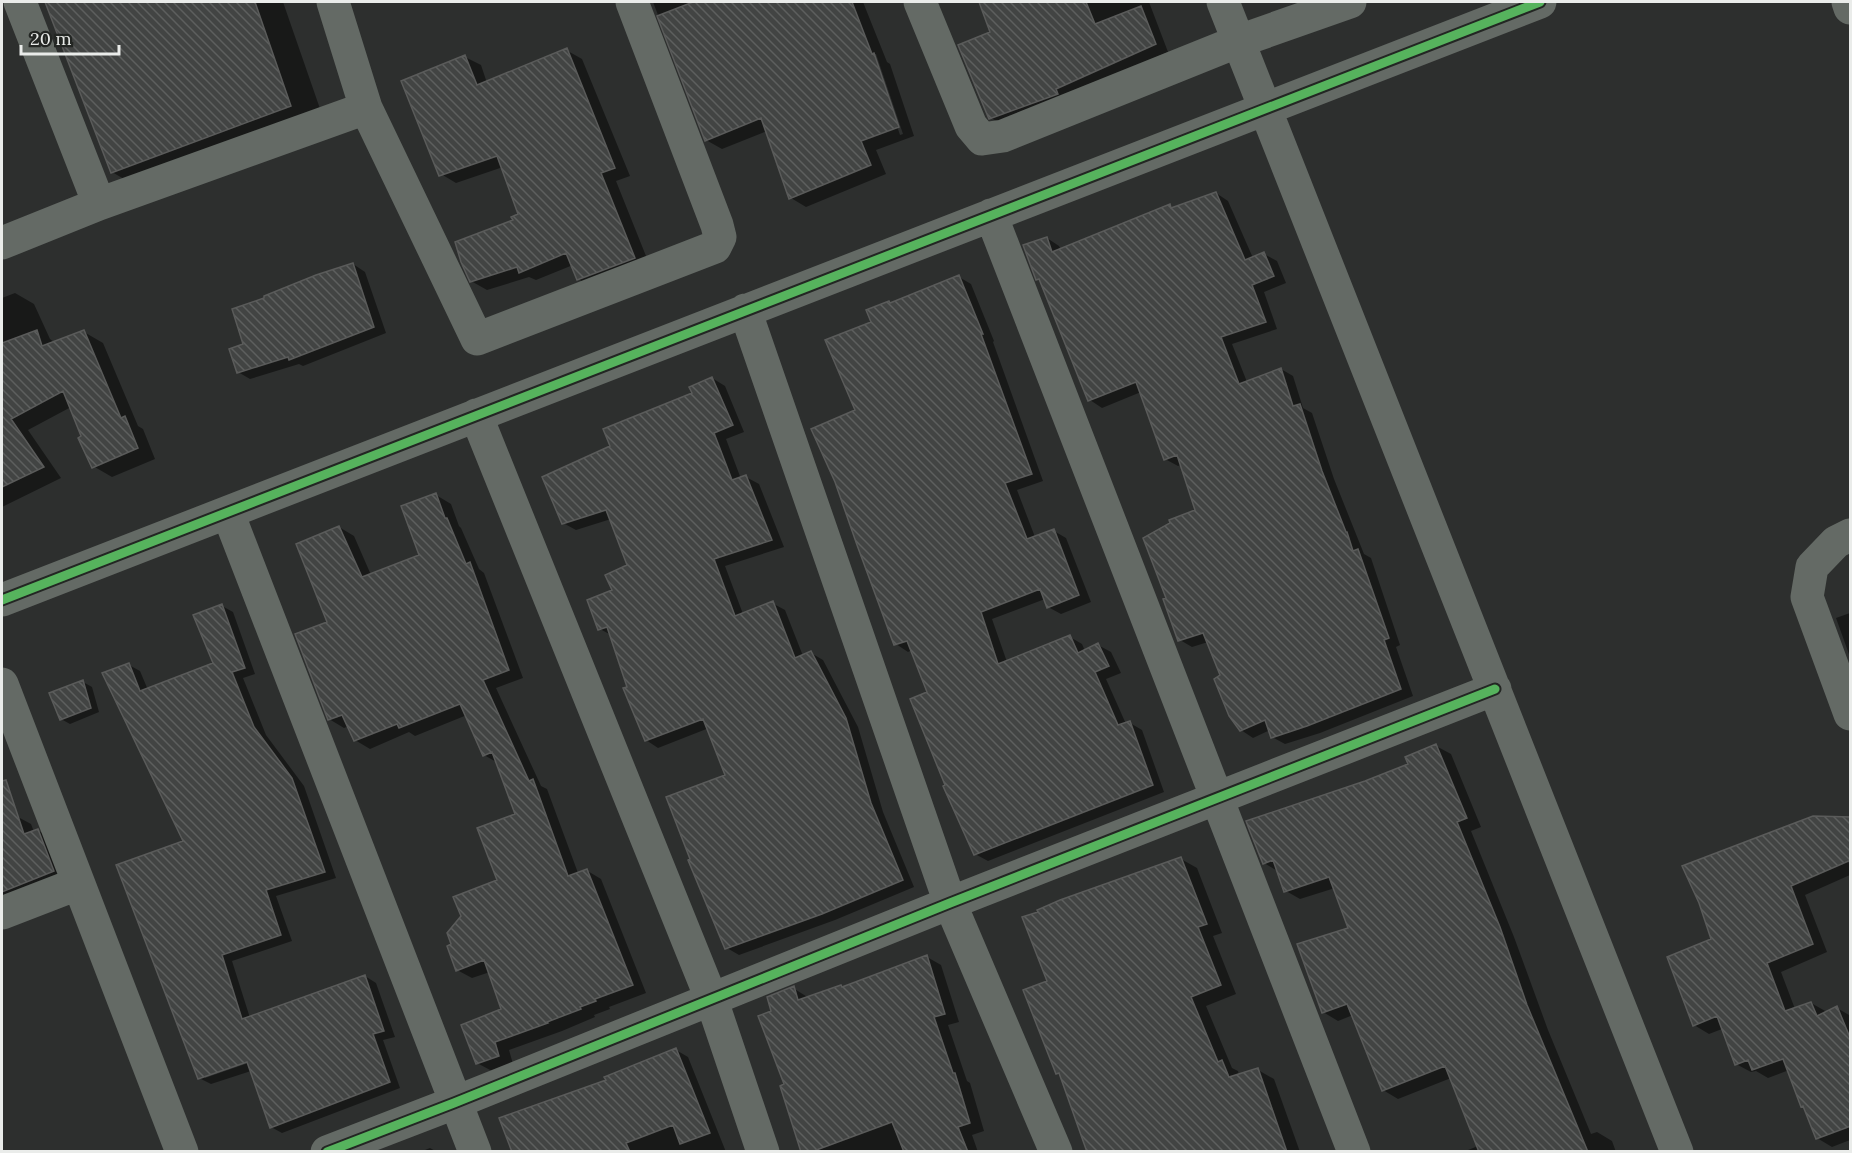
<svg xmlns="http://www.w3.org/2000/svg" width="1852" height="1153" viewBox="0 0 1852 1153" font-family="Lora,serif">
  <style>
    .shadow { fill: #0007; fill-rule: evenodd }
    .building { fill: url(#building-back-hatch); stroke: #5a5b5a; stroke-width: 1.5 }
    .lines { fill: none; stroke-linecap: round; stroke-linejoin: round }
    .street { stroke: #646a65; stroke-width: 33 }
    .cycleway-casing { stroke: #232623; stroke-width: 13 }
    .cycleway { stroke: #56b35d; stroke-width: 9 }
  </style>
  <defs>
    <pattern id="building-back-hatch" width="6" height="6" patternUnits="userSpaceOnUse" patternTransform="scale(1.5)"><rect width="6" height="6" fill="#424443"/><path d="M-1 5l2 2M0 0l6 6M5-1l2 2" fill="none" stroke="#5d5f5e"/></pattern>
  </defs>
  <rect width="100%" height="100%" fill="#2d2f2e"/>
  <path class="shadow" d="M46,2h237l43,124 -178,67 -36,-21z
    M653,2h210l24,60 3,2 24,72 -38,14 10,24 -80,33 -15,-9 -24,-67 -45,18 -16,-9zM873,54h3l27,80 -3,1z
    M980,2h169l19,50 -164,73 -13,-7 1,-85z
    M566,50l16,9 48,117 -14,5 34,85 -56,22 -16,-9 -5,-14 -37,15 -7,-3 -42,13 -16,-9 49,-66 -17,-48 -47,16 -15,-9 24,-117 16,8 6,18z
    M1216,193l12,8 25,57 11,-4 13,7 9,22 -22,9 13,37 -45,15 15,38 34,-13 12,7 10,32 9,5 22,66 30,75 7,4 29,87 -4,2 17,49 -93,37 -35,11 -13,-7 -2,-7 -17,8 -12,-8 -33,-88 -16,5 -12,-7 -12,-41 29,-88 -16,-46 -3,1 -13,-7 -24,-67 -39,16 -12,-8 -48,-119 -4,-2 9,-41 12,8 2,4 108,-44 5,3z
    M353,264l12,8 21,61 -83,33 -4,-2 -49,15 -12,-7 7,-27z
    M959,277l12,7 23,57 -1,1 50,139 -26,9 18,47 19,-6 12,7 25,64 -30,12 -13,-7 -3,-8 -53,20 15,43 63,-25 12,7 3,7 13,-6 13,7 10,21 -15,6 20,45 4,-1 12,7 22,62 -176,69 -13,-7 -28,-68 -18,-93 -17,-43 -4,2 -12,-8 -39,-233 15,-88 19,-19z
    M15,293l19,11 16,35 5,4 29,-11 19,11 35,83 5,3 12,30 -43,18 -19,-11 -22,-59 -43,23 33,48 -59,29v-209z
    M712,378l13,8 19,46 -18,7 15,40 5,-2 13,7 25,63 -59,19 18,48 29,-11 13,7 18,46 8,-3 12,7 35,67 25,85 31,75 -79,33 -96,35 -12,-7v-172l-18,-48 -51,20 -12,-8 -35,-105 -11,-6 14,-38 15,-25 -18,-47 -35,11 -13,-7 49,-76 82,-53z
    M436,495l15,9 8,22 2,2 18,41 5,4 39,105 -27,10 45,98 6,3 31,84 8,-3 15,9 45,114 -37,14 1,2 -16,6 1,2 -33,14 -53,19 4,14 -21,7 -15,-8 26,-53 -13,-38 -18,6 -15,-8 -4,-25 46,-64 18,-66 -19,-52 -14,-8 -17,-40 -52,21 -6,-4 -39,17 -15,-9 -6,-14 -5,2 -15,-9v-96l10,-96 15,9 17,39 50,-19z
    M222,606l11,6 22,62 -12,4 23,57 38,51 32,92 -60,18 16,45 -60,20 18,57 115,-42 11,7 19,54 -12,3 17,48 -118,45 -11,-6 -20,-56 -40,13 -12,-6 -14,-236 -56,-177 11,6 8,19 67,-26zM253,1058l1,3 -49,17v-3z
    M1850,613v44l-14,-39z
    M83,682l9,5 7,25 -29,12 -9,-5z
    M1436,746l15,8 30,73 -10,4 43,106 34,93 43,104 6,-2 15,9 4,11h-153l15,-6 -27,-68 -53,21 -15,-9 -30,-75 -15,6 -15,-9 27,-83 -15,-41 -35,11 -14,-8 -7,-19 -15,-9 102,-81 44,-17z
    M18,817l13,7 3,8 3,-2 14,8 16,41 -65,26v-83z
    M1832,825l18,41v9l-45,20 22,57 -46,20 14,37 16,-6 16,9 10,-4 12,7 1,-13v138l-18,7 -15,-9 -12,-30 -3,-2 -13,-36 -21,8 -12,-7 -5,1 -15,-8 -14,-35 -13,5 -15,-9 19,-85z
    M1181,859l16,9 25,65 -9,3 23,58 -30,12 26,62 6,3 1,5 19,-6 16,9 26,73h-211l-28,-77 -4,-2 -8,-91z
    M927,957l14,8 18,57 -11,3 19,56 3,2 14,48 -12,4 6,17h-175l-17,-67 -14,-73 21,-24 16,10 32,-12 3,2z
    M676,1050l12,7 38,95h-211l92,-71z
    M430,1148l7,4h-17z"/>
  <path class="building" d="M45,2h210l36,104 -180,67z
    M693,2h159l20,52 2,-1 25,74 -38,14 10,24 -82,34 -28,-81 -56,23 -48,-125z
    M979,2h107l9,22 46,-18 15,38 -100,45 2,5 -69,25 -31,-74 32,-13z
    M567,48l48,120 -14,5 34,85 -58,22 -11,-27 -47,20 -2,-6 -47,15 -9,-20 -6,-20 58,-22 -2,-3 7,-3 -21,-58 -58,20 -38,-95 64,-26 12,30z
    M1216,192l29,68 19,-8 10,24 -22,9 14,37 -45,15 18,47 42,-16 12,38 7,-2 22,67 24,61h1l6,19 5,-2 31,89 -5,2 17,49 -94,37 -36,12 -6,-18 -25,11 -11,-15 -15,-37 6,-4 -17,-42 -25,8 -15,-42 3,-1 -23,-60 27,-15 -1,-3 26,-10 -18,-55 -13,5 -28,-78 -48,19 -49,-122 -3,1 -13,-35 24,-8 5,15 118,-48 1,4z
    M353,263l21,64 -85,33 -1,-3 -51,16 -8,-24 14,-5 -11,-35 32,-11v-2l52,-21z
    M959,275l24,59h-2l51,140 -27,9 22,56 27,-10 25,66 -32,13 -7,-19 -59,23 17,52 72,-29 8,18 20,-10 11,23 -14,6 23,53 12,-4 23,64 -179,70 -31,-69 2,-1 -35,-86 17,-7 -20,-51 -13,4 -37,-100 -22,-63 -24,-53 44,-19 -30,-70 46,-18 -5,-12 23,-9 1,2z
    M37,330l5,16 42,-16 37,88 4,-2 13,32 -46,20 -14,-30 3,-2 -18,-45 -52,28 33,48 -42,20v-144z
    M712,377l21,48 -19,8 18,47 14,-5 26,65 -58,19 21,57 38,-15 22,57 16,-7 35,67 25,85 32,77 -81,34 -97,35 -37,-89 2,-1 -24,-62 59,-22 -22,-56 -58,22 -22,-53 4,-1 -20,-60 -9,3 -11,-30 25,-10 -7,-15 22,-10 -21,-55 -44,14 -20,-47 68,-31 -7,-17 89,-36 -3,-6z
    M436,493l9,25h2l19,46 4,-2 39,108 -26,10 46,101 4,-2 35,97 19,-7 46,116 -38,14 1,2 -16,6 1,2 -34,13 1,1 -53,19 4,14 -23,8 -15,-39 40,-16 -17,-49 -28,11 -9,-25 4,-2 -4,-11 14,-17 -8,-19 44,-17 -20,-52 38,-14 -23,-62 -9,4 -23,-52 -61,24 -2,-4 -43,17 -12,-26 -14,5 -33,-86 32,-12 -31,-78 43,-18 23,51 57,-22 -18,-49z
    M222,604l23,64 -13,4 22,55 38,51 33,94 -59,18 15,45 -59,20 20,64 123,-44 19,56 -11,3 17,48 -120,46 -23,-66 -49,17 -82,-214 67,-24 -81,-168 27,-10 11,28 73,-28 -20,-48z
    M83,680l8,28 -31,12 -11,-27z
    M1436,744l31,74 -10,4 43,105 27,78 61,147h-109l-34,-86 -63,25 -35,-87 -25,9 -25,-69 51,-16 -19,-51 -45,15 -11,-32 -10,4 -14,-35 -3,-8 119,-40 43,-17 -3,-7z
    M6,780l18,54 14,-5 16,42 -52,21v-111z
    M1813,816l38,1v43l-60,26 22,58 -46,19 18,48 26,-9 6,14 20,-10 14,34v86l-35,13 -13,-33 -2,1 -18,-48 -31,11 -4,-10 -13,5 -18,-49 -24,10 -26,-69 44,-18 -12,-36 -17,-37z
    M1181,857l26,67 -9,3 23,58 -30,12 27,65 4,-2 7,17 29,-9 29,84h-200l-28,-79 -3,1 -33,-84 24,-9 -25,-64 16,-5 -1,-2 23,-10z
    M927,955l18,59 -11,3 19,56h2l15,50 -12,4 10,25h-64l-12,-30 -81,30h-10l-21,-66 4,-2 -26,-68 13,-5 -4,-14 27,-11 4,14 43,-15 1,2z
    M676,1048l34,85 -30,11 -7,-19 -47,18 4,9h-118l-13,-34 107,-38 -2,-3z"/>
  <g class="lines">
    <path class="street" d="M20,2l79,202
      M333,2l33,106 111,231 238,-92 5,-10 -3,-12 -85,-223
      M920,2l51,124 11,13 21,-3 236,-95 111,-39
      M1223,2l454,1150
      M1848,2l2,6
      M991,215l363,937
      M2,243l97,-39 267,-96
      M745,310l205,593 106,249
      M476,415l235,583 52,154
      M228,513l247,639
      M1850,535l-14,7 -24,25 -5,30 43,117
      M2,600l1538,-598
      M2,684l180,468
      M2,913l75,-29
      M327,1152l127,-49 496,-200 545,-214"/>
    <g class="cycleway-casing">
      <path id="cycleway" d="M2,600l1538,-598
        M327,1152l127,-49 496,-200 545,-214"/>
    </g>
    <use href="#cycleway" class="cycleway"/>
  </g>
  <rect width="1852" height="1153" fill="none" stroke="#eaecea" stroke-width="6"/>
  <path d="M21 45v9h98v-9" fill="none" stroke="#eaecea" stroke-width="3"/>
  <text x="30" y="45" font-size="18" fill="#eaecea" stroke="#232623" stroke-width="4.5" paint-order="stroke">20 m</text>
</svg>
